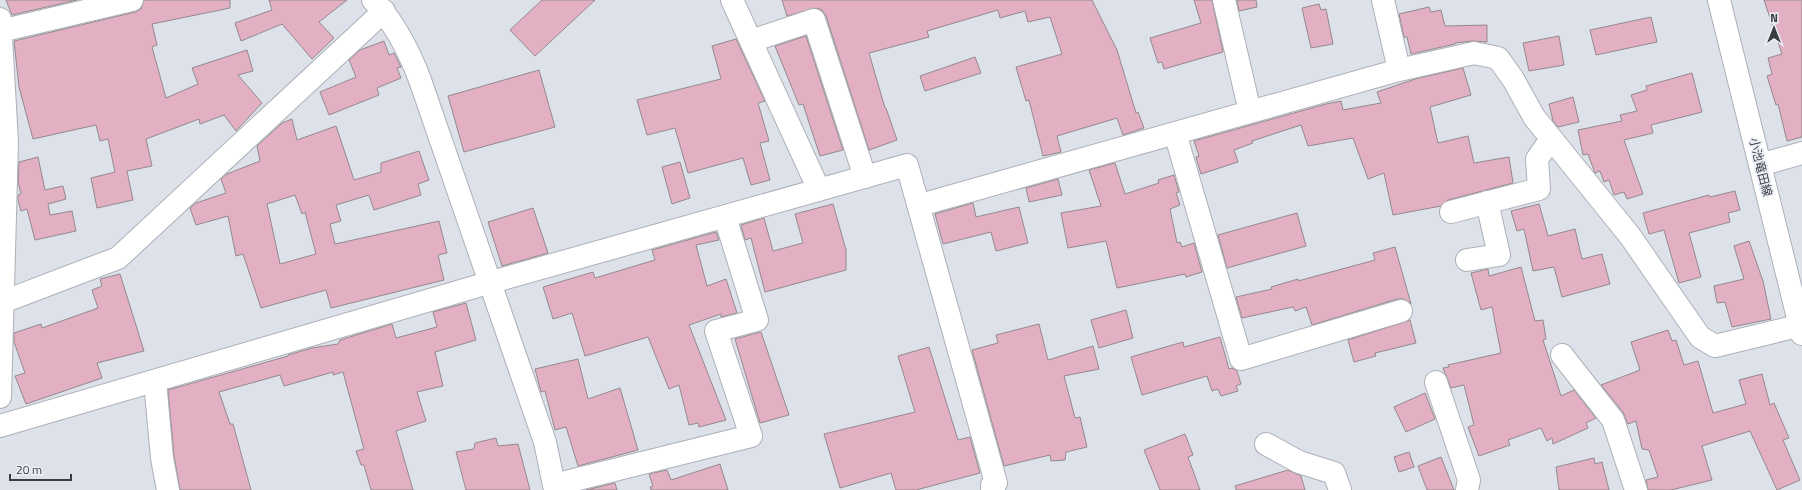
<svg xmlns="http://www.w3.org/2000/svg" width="1802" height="490" viewBox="0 0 1802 490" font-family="'Titillium Web','Noto Sans JP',sans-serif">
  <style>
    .building { fill: #e3b0c3; stroke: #93898d; fill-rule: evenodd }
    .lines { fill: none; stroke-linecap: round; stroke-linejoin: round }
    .minor-casing { stroke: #adb0b8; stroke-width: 24 }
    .secondary-casing { stroke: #adb0b8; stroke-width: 24 }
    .minor { stroke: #fff; stroke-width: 22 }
    .secondary { stroke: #fff; stroke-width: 22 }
    .labels { text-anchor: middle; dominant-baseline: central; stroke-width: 3.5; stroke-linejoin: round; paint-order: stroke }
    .street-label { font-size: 12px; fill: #3a3c3f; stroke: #eaeef7 }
  </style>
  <rect width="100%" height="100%" fill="#dde1e9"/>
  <path class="building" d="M6,0h71l-65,15z
    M144,0h86v8l-78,16 5,21 -5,2 14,51 32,-14 -6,-16 55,-18 6,21 -15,4 24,28 -26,28 -12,-16 -24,9 -1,-5 -53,20 6,27 -25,5 6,29 -36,8 -6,-30 24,-6 -7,-33 -8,2 -4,-16 -63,14 -14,-52 -5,-46 121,-29 6,-3z
    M269,0h78l-28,22 15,16 -22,21 -30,-35 -41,17 -6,-18 37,-13z
    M542,0h53l-60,56 -25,-26z
    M782,0h310l25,50 19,63 2,-1 6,16 -21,7 -6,-17 -60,18 4,16 -18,4 -14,-56 -3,1 -10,-34 46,-13 -12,-37 -22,5 -3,-11 -25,7 -2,-8 -71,21 2,6 -60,16 16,55h1l11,32 -28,10 -43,-134 -4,-6 -6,-2 -29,8z
    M1194,0h18l11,52 -59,17 -2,-7 -4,1 -8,-25 51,-15z
    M1237,0h19l1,7 -18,4z
    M1764,0h38v137l-15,4 -9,-37 -2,1 -9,-29 5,-2 -4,-16 14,-4z
    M1319,4l2,6 5,-1 7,35 -22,4 -9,-40z
    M1429,7l2,5 10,-2 4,16 42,-1v17l-15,-1 -17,2v1l-44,10 -4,-17h-3l-5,-23z
    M1651,17l6,25 -61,13 -6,-25z
    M806,36l37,114 -23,6 -17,-52 -4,1 -24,-59z
    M1559,36l5,29 -35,6 -6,-28z
    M736,39l29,62 -7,2 11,38 -9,2 10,37 -19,5 -8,-27 -55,15 -13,-45 -28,7 -10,-35 84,-21 -9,-33z
    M384,41l5,14 5,-2 7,14 -4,1 4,10 -24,10 2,7 -50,20 -9,-23 36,-15 -7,-17 11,-10z
    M975,57l6,16 -56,18 -5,-15z
    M1463,68l8,27 -41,12 8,36 30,-7 6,27 35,-6 4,26 -65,17 -7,6 -48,9 -9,-42 -16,6 -15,-41 -45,8 -7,-21 -49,16 1,2 -19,7 4,12 -37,12 -5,-17 3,-1 -5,-15 132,-37 15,-3 2,9 38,-7 -4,-11 38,-13z
    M539,70l16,57 -91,25 -16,-56z
    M1692,73l10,39 -51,13 2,8 -29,7 19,54 -16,5 -3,-7 -10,3 -5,-15 -5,2 -4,-11 -5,2 -7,-19 -5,1 -5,-25 44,-9 -2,-6 17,-4 -6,-16 16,-5 -1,-4z
    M1573,97l6,25 -21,5 -5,-6 -4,-17z
    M292,119l5,21 39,-14 18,54 27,-8v-9l38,-12 10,29 -11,4 3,11 -47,15 -5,-15 -33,10 5,16 -11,3 5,20 104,-23 8,32 -9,2 6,25 -113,28 -5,-18 -65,18 -18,-54 -7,2 -8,-40 -32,9 -6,-17 6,-5 30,-10 -5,-14 6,-5 33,-13 -3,-15 25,-23zM295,195l7,19 3,-2 11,42 -36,10 -13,-60z
    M38,157l7,33 18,-4 3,13 -18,5 2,11 22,-4 4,20 -41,9 -8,-31 -6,2 -3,-11v-5l3,-1 -3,-12 1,-20z
    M680,162l10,36 -18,6 -10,-37z
    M1115,163l10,31 34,-11 -1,-3 16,-5 5,17 -3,1 4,12 -10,4 7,34 3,-1 2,5 12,-4 8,29 -16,5 -1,-3 -68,14 -11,-47 -38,7 -7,-35 40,-7 -12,-36z
    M1058,179l4,16 -33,7 -3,-14z
    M1735,191l5,19 -12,3 2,9 -41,11 12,44 -22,6 -15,-53 -15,4 -6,-21 66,-18 1,2z
    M973,203l3,14 43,-10 9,36 -32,8 -5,-19 -48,12 -8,-30z
    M833,204l13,46v20l-81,22 -14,-54 -6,2 -4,-15 23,-7 9,33 30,-8 -8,-29z
    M1539,204l9,32 27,-7 7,30 20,-5 8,30 -48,13 -8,-30 -21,4 -9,-42 -7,2 -6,-20z
    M533,208l15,45 -46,13 -14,-44z
    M1297,213l9,33 -79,22 -9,-33z
    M716,232l3,8 -23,5 11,41 19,-7 11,34 -16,4v-3l-32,11 37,95 -27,7 -1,-4 -9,2 -10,-40 -10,4 -21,-52 -63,19 -13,-43 -19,6 -10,-32 50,-15 2,6 60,-18 -3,-10z
    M1749,241l14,40 8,38 -39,8 -7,-25 -8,1 -3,-17 30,-7 -10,-33z
    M1395,247l16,57 -7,-5h-7l-85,26 -6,-18 -11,4 -2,-4 -51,11 -6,-21 36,-8 -1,-2 27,-8v2l77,-21 -2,-7z
    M1521,267l14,54 8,-1 3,19 -3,1 18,56 13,-6 22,28 -10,5 2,5 -35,16 -1,-6 -5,3 -6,-13 -33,12 2,5 -31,11 -11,-29 6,-2 -10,-40 -13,3 -8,-20 6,-1 -1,-2 53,-12 -9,-46 -11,3 -10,-37 17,-4 1,7z
    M120,274l24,77 -47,12 5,15 -76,26 -11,-28 10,-3 -11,-31v-9l27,-9 1,4 56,-20 -6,-18 10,-4 -2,-7z
    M466,303l10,37 -41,12 8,34 -26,6 9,29 -30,10 17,59h-42l-7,-25h-3l-5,-14 8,-2 -21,-77 -10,3v-3l-49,14 -4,-11 -61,17 11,32h3l18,66h-71l-6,-34 -6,-66 120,-34v-1l24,-7 26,-4 2,-4 52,-16 4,14 41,-11 -4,-15z
    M1126,310l7,28 -34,10 -8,-28z
    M1410,320l6,23 -41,10 1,3 -22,6 -6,-22z
    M1039,324l9,36 45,-14 6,23 -35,7 11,42 5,-1 7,30 -21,5 -1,8 -14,1 -1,-6 -46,11 -32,-116 26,-7 -2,-8z
    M1668,330l4,11 4,-1 8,25 14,-4 15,52 33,-9 -7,-24 23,-6 8,31 4,-2 15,35 -6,2 17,40 -23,10 -27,-59 -48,15 10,34 -41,10h-23l-2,-10 12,-3 -9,-27 -7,-1 -6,-28 -8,3 -5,-12 -22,-27 39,-15 -9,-28z
    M761,332l28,83 -29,8 -25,-84z
    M1220,337l9,32 3,-1 5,3 4,13 -5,2 2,5 -17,5 -3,-7 -6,2 -5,-15 -65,19 -11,-38 52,-15 1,5z
    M929,347l29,93 12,-3 10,36 -64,17h-20l-5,-17 -51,15 -16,-54 91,-22 -17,-56z
    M578,359l10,40 32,-11 18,62 -60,16 -12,-39 -11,3 -10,-39 -4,1 -6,-23z
    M1425,393l10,26 -29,13 -12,-25z
    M1185,434l8,21 -5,2 12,33h-40l-16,-40z
    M496,438l2,8 20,-2 12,46h-64l-10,-38 18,-3 1,-6z
    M1409,452l5,15 -15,5 -5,-15z
    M1441,457l13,33h-27l-9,-24z
    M1594,458l1,6 7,-2 7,28h-50l-3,-23z
    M720,464l8,26h-77l-1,-3 3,-1 -4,-12 18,-4 4,10z
    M1288,470l13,6 4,14h-69l-1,-4z
    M615,483l2,7h-31z"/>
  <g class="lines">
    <g class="minor-casing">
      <path id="minor" d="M373,0c22,23 36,51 47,80l125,362 10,48
        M732,0l87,190
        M1224,0l26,112
        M1383,0l16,70
        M0,19l7,123 -7,255
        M0,31l132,-31
        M751,41l63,-21 51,157
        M1175,133l66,226 160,-48
        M1760,165l42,-12
        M920,205l479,-135 75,-17 24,5 15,21 21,38 96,119 70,101 15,9 87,-21
        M1451,212l88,-23 -2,-30 14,-20
        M1467,260l32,-5 -12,-53
        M0,303l118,-45 266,-247
        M1562,355l51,65 23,70
        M155,381l7,77 6,32
        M1436,382l33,98 -2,10
        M0,426l488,-143 419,-118 89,318 -4,2v5
        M1266,444l33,18 35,11 6,17
        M554,485l197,-49 -35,-105 41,-11 -32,-103"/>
    </g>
    <g class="secondary-casing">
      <path id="secondary" d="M1719,0l83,334"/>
    </g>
    <use href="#minor" class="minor"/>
    <use href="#secondary" class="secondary"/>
  </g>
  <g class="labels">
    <g class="street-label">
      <text transform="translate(1761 167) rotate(76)">小池竜田線</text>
    </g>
  </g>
  <g transform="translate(1774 28)" stroke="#eaeef7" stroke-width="3" paint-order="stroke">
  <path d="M0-3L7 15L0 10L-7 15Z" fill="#3a3c3f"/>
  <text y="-6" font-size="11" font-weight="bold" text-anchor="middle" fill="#3a3c3f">N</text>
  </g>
  <path d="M10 474v6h61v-6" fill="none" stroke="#3a3c3f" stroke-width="2"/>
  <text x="16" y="474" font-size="12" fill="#3a3c3f" stroke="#eaeef7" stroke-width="3" paint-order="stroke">20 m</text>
</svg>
